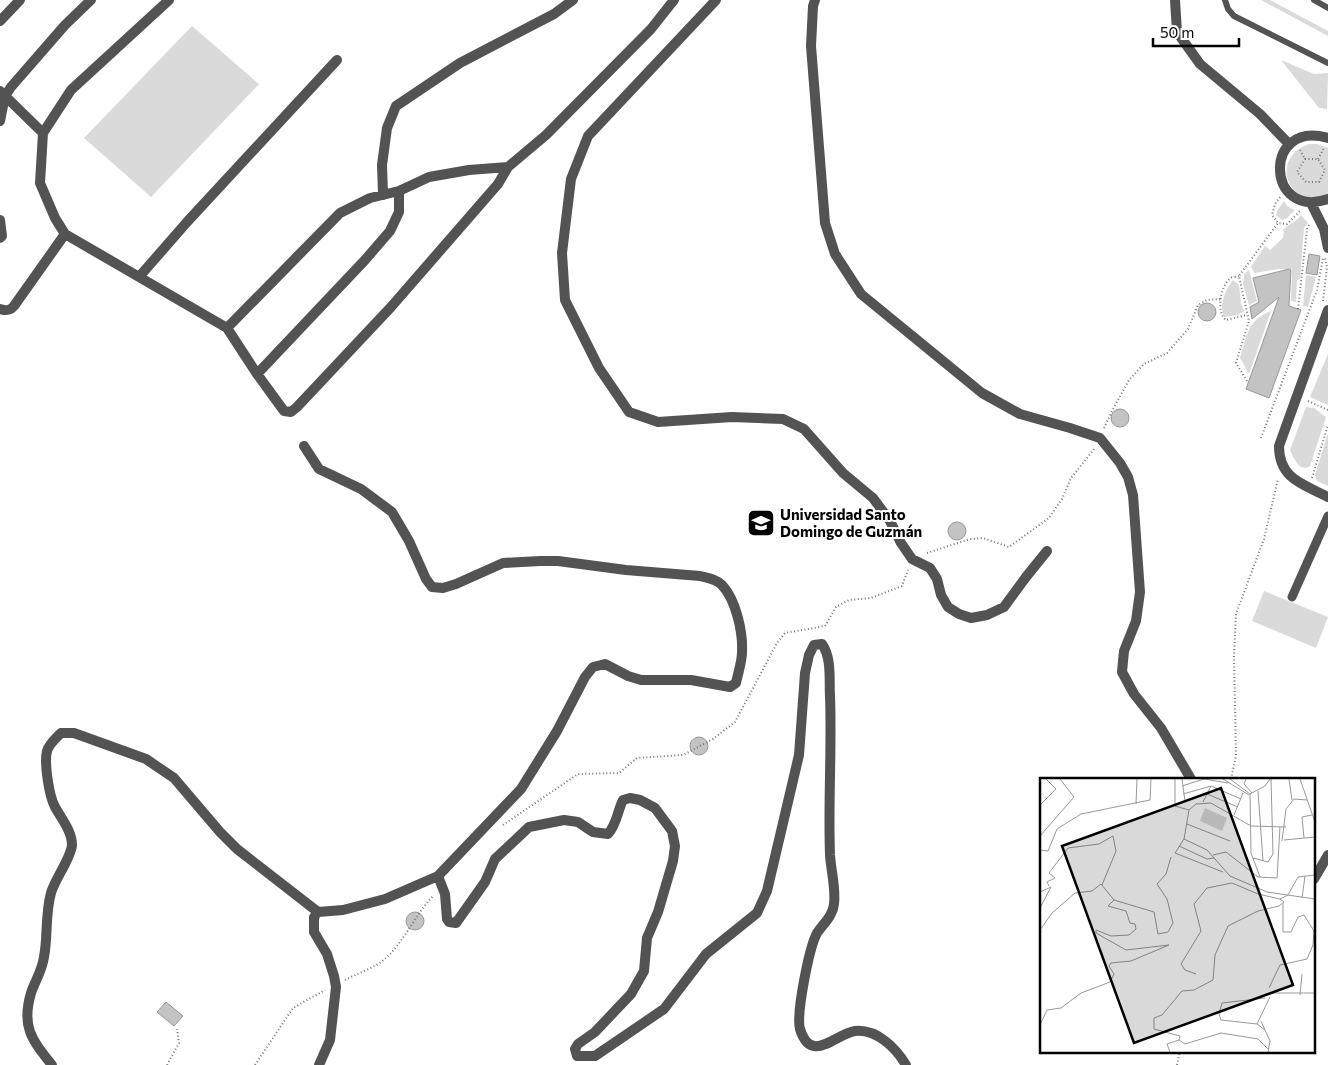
<svg xmlns="http://www.w3.org/2000/svg" width="1328" height="1065" viewBox="0 0 1328 1065" font-family="Commissioner,sans-serif">
  <style>
    .green { fill: #dadada }
    .building { fill: #c3c3c3; stroke: #979797 }
    .lines { fill: none; stroke-linecap: round; stroke-linejoin: round }
    .path { stroke: #757575; stroke-width: 2; stroke-dasharray: 1 2.5; stroke-linecap: butt }
    .service { stroke: #535353; stroke-width: 6 }
    .pedestrian { stroke: #535353; stroke-width: 9 }
    .minor { stroke: #535353; stroke-width: 10 }
    .labels { text-anchor: middle; dominant-baseline: central; stroke-width: 4; stroke-linejoin: round; paint-order: stroke }
    .poi-label { font-size: 15px; font-weight: bold; fill: #000; stroke: #fff; text-anchor: start }
    .inset-road { fill: none; stroke: #999; stroke-width: 1 }
    .view { fill: #000; fill-opacity: 0.15; stroke: #000; stroke-width: 2.5 }
    .inset-edge { fill: none; stroke: #000; stroke-width: 2.5 }
  </style>
  <rect width="100%" height="100%" fill="#fff"/>
  <path class="green" d="M1261,0h9l58,31v5z
    M192,26l67,58 -108,113 -67,-59z
    M1281,60l33,14 14,-1 -1,36 -8,-1z
    M1309,144h8l11,4v46c-38,18 -61,-35 -19,-50z
    M1284,201l4,6 7,3 -9,9 -4,1 -6,-5 1,-4z
    M1301,215l7,8 -4,5 -4,51 -3,1 -1,22 -5,-1 1,-32h-14l-23,4 -4,-6 14,-21 5,4 13,-12 1,-6 -1,-2c5,-6 12,-7 18,-15z
    M1249,270l8,31 -8,4 -6,-21 1,-10z
    M1306,275l10,2 -8,30 -5,-1z
    M1233,280l6,5 2,18 3,8 -6,4 -14,2c-5,-12 1,-27 9,-37z
    M1271,311l-22,63 -9,-16c7,-22 7,-38 31,-47z
    M1328,354v51l-18,-8z
    M1306,407l8,1 12,9 -16,49c-11,7 -16,-8 -20,-16z
    M1328,433v53l-11,-5 -2,-6z
    M1264,591l64,26 -12,31 -64,-27z"/>
  <path class="building" d="M1309,254l11,2 -3,19 -11,-2z
    M1289,269l2,1 -2,36 12,4 -32,88 -23,-9 33,-92 -27,22 -2,-12 9,-5 -6,-24z
    M1198 312a9 9 0 1 1 18 0a9 9 0 1 1-18 0Z
    M1111 418a9 9 0 1 1 18 0a9 9 0 1 1-18 0Z
    M948 531a9 9 0 1 1 18 0a9 9 0 1 1-18 0Z
    M690 746a9 9 0 1 1 18 0a9 9 0 1 1-18 0Z
    M406 921a9 9 0 1 1 18 0a9 9 0 1 1-18 0Z
    M166,1002l17,14 -9,10 -17,-14z"/>
  <g class="lines">
    <path class="path" d="M1300,150l5,9
      M1305,159h13l7,11 -6,12h-13l-9,-10z
      M1318,159l6,-11
      M1280,197l-5,7 -3,11 6,8 9,1 13,-13
      M1239,276c-2,1 -7,1 -8,2 -11,7 -15,35 -5,42l21,-5
      M1323,301l4,-34 -2,-9
      M1298,309l9,-80 3,-6
      M1247,381l-11,-18 13,-42 -10,-45 39,-53
      M1308,401l20,9
      M1104,428l9,-19 16,-29 15,-16 23,-11 21,-24 10,-24 9,-5 14,-1
      M1261,438l56,-148 6,-32
      M1312,478l16,-53
      M927,553l43,-14 13,-1 26,9 40,-29 13,-19 9,-21 24,-30
      M1231,779l5,-23 -2,-100 2,-42 28,-75 14,-60
      M503,825l75,-51 41,-1 18,-15 46,-3 30,-16 22,-17 42,-79 8,-10 40,-7 11,-19 13,-7 22,-2 31,-12 6,-16
      M345,980c11,-6 32,-13 41,-22 19,-18 29,-43 47,-62
      M167,1065l12,-22 -2,-14
      M255,1065l38,-57 32,-18
      M1177,1065l3,-14"/>
    <path class="service" d="M1225,0l3,9 6,7 94,47
      M1314,0l14,8"/>
    <path class="pedestrian" d="M1292,597l36,-81"/>
    <path class="minor" d="M169,0l-98,90 -28,43 -3,50 15,35 10,16 162,94 30,46 27,37 7,1 6,-5 94,-100 107,-123 10,-17
      M716,0l-128,136 -17,43 -9,74 3,47 34,68 30,44 29,10 74,-5 51,2 21,10 39,44 30,25 17,23 11,22 11,16 18,9 7,11 4,16 7,12 11,7 12,4 16,-3 17,-8 22,-30 21,-26
      M815,0l-2,6 -2,40 14,177 10,31 26,40 121,99 38,21 50,14 30,10 20,25 8,14 5,18 7,97 -4,29 -12,30 -2,21 12,22 27,34 30,51
      M1175,0l2,32 23,32 60,50 29,30
      M0,21l20,-21
      M0,91l43,42
      M0,121l5,-25 6,-9 54,-62 26,-25
      M1328,138c-66,-19 -62,83 0,61
      M383,195l-1,-30 5,-37 9,-22 64,-43 94,-49 19,-14
      M1311,203l13,26 4,19
      M0,220l2,16 -2,2
      M139,277l48,-55 150,-162
      M0,309c6,2 10,2 14,-3l51,-72
      M1328,310l-49,136c0,33 24,38 49,51
      M227,328l113,-115 30,-15 29,-7 30,-14 40,-7 39,-3 38,-32 105,-106 23,-29
      M257,374l108,-114 25,-29 9,-19v-21
      M304,446l15,23 42,20 31,23 17,29 17,38 6,8 11,1 13,-4 47,-21 37,-2h18l68,9 74,6c8,2 16,3 22,9 14,15 21,47 20,67 0,10 -4,21 -6,31l-6,4 -39,-7h-50l-13,-4 -23,-12 -12,3 -8,10 -28,54 -36,58 -83,87 -53,23 -42,11 -25,2 -4,5v15l13,22 7,22 2,11 -6,53 -11,25
      M438,876l7,18 2,25 2,3 7,1 29,-41 10,-23 34,-32 35,-7 14,2 15,10 15,2c9,-10 9,-22 15,-34l7,-2 10,2 15,8 17,23 3,15 -2,15 -15,51 -11,26 -3,33 -13,23 -36,38 -17,12 -3,5 2,7h18l69,-47 42,-55 51,-41 10,-22 32,-136 6,-82 4,-18 5,-10 8,-1c10,14 7,36 8,52 2,53 -2,106 0,159 1,16 6,33 4,49 -1,12 -11,20 -17,29 -8,15 -21,81 -17,96 11,36 35,5 55,2 22,-2 41,17 51,34
      M1314,879l14,-24
      M52,1065c-20,-25 -31,-38 -21,-72 4,-12 11,-22 13,-36 4,-20 1,-43 7,-64 4,-14 20,-35 21,-48 0,-14 -11,-27 -17,-38 -6,-11 -11,-44 -8,-56 2,-7 9,-13 14,-18h13l72,26 28,19 46,54 17,17 81,63"/>
  </g>
  <defs>
    <g id="university-square" transform="scale(1.4375)"><rect x="-9" y="-9" width="18" height="18" rx="4" fill="#000" stroke="#fff"/><path d="M0-5L7-2L0 1L-7-2ZM-4 1L0 2.5L4 1V4Q0 6-4 4Z" fill="#fff"/></g>
  </defs>
  <g fill-rule="evenodd">
    <use href="#university-square" x="761" y="523"/>
  </g>
  <g class="labels">
    <g class="poi-label">
      <text x="780" y="514">Universidad Santo<tspan x="780" dy="17">Domingo de Guzmán</tspan></text>
    </g>
  </g>
  <g transform="translate(1040 778)">
    <rect width="275" height="275" fill="#fff"/>
    <path d="M165,30l22,10 -5,13 -22,-10z" fill="#dadada"/>
    <path class="inset-road" d="M135,1v27l14,4M142,1l3,22 22,-7 31,13M183,1l26,16M190,1l20,15 15,-8 5,-7M206,1l-2,5 8,9M249,1l3,21M260,1l15,43M142,8l22,-7 24,4M218,13l5,70M143,16l28,-8 30,13M210,16l1,59 9,24M163,24l8,-16M96,26l1,-25M0,27l16,-16 -10,-10M194,37l9,-22M147,46l43,17M0,58l34,-39 -14,-18M264,60l-2,-21 10,-2M144,61l23,11 23,26 37,16 48,7M244,62l31,-3M242,63l4,-32 8,-10 13,1M139,68l28,13 7,-1M0,72l8,1 9,-22 24,-15 69,-14 1,-21M173,77l13,-3 32,25 19,1 3,-51M213,80l15,4 5,-8 -2,-75M183,94l-48,-19 9,-14 5,-29 7,-6 15,-1 40,23 35,1M9,108l-2,-4 8,-4 -6,-5 19,-25 31,-4 14,-8 3,15 -14,34M0,114l11,-5 -11,21M262,120l3,-22M0,152l12,-17 23,-20 17,-2 9,-7 13,16 40,12 4,22 10,-2 5,-9 -6,-24 -10,-15 9,-10 5,-17M156,196l-11,-4 -4,-6 20,-33 -7,-27 13,-16 25,-5 26,11 22,5 8,-4 10,-18 17,-2M229,210l11,-23 27,-6 6,-14 1,-14 -10,-16 -6,2 -7,15h-8v-29M232,215h43M260,217l2,-21M225,220l-43,5 -3,11 2,6 36,4 13,-27M217,246l8,6 -4,-9M0,247l7,-15 14,-2 20,-15 29,-11 4,-8 -5,-8 2,-3 20,-2 38,-16 -43,5 -30,-17v-3l15,6 18,-1 7,-6 -1,-5 -5,-1 -4,-12 -18,-5 6,-6M225,252l5,11 -2,11M139,262l6,4 36,-11 37,6 10,10M130,274l-3,-8 12,-4 1,-4 -26,-7v-11l8,-3 20,-24 12,-1 19,-10 2,-25 13,-29 30,-15 21,-5 5,-4 -4,-3"/>
    <path class="view" d="M181,10l72,197 -159,58 -72,-197z"/>
    <rect width="275" height="275" class="inset-edge"/>
  </g>
  <path d="M1153 38v8h86v-8" fill="none" stroke="#000000" stroke-width="2.5"/>
  <text x="1160" y="38" font-size="15" fill="#000000" stroke="#ffffff" stroke-width="4" paint-order="stroke">50 m</text>
</svg>
